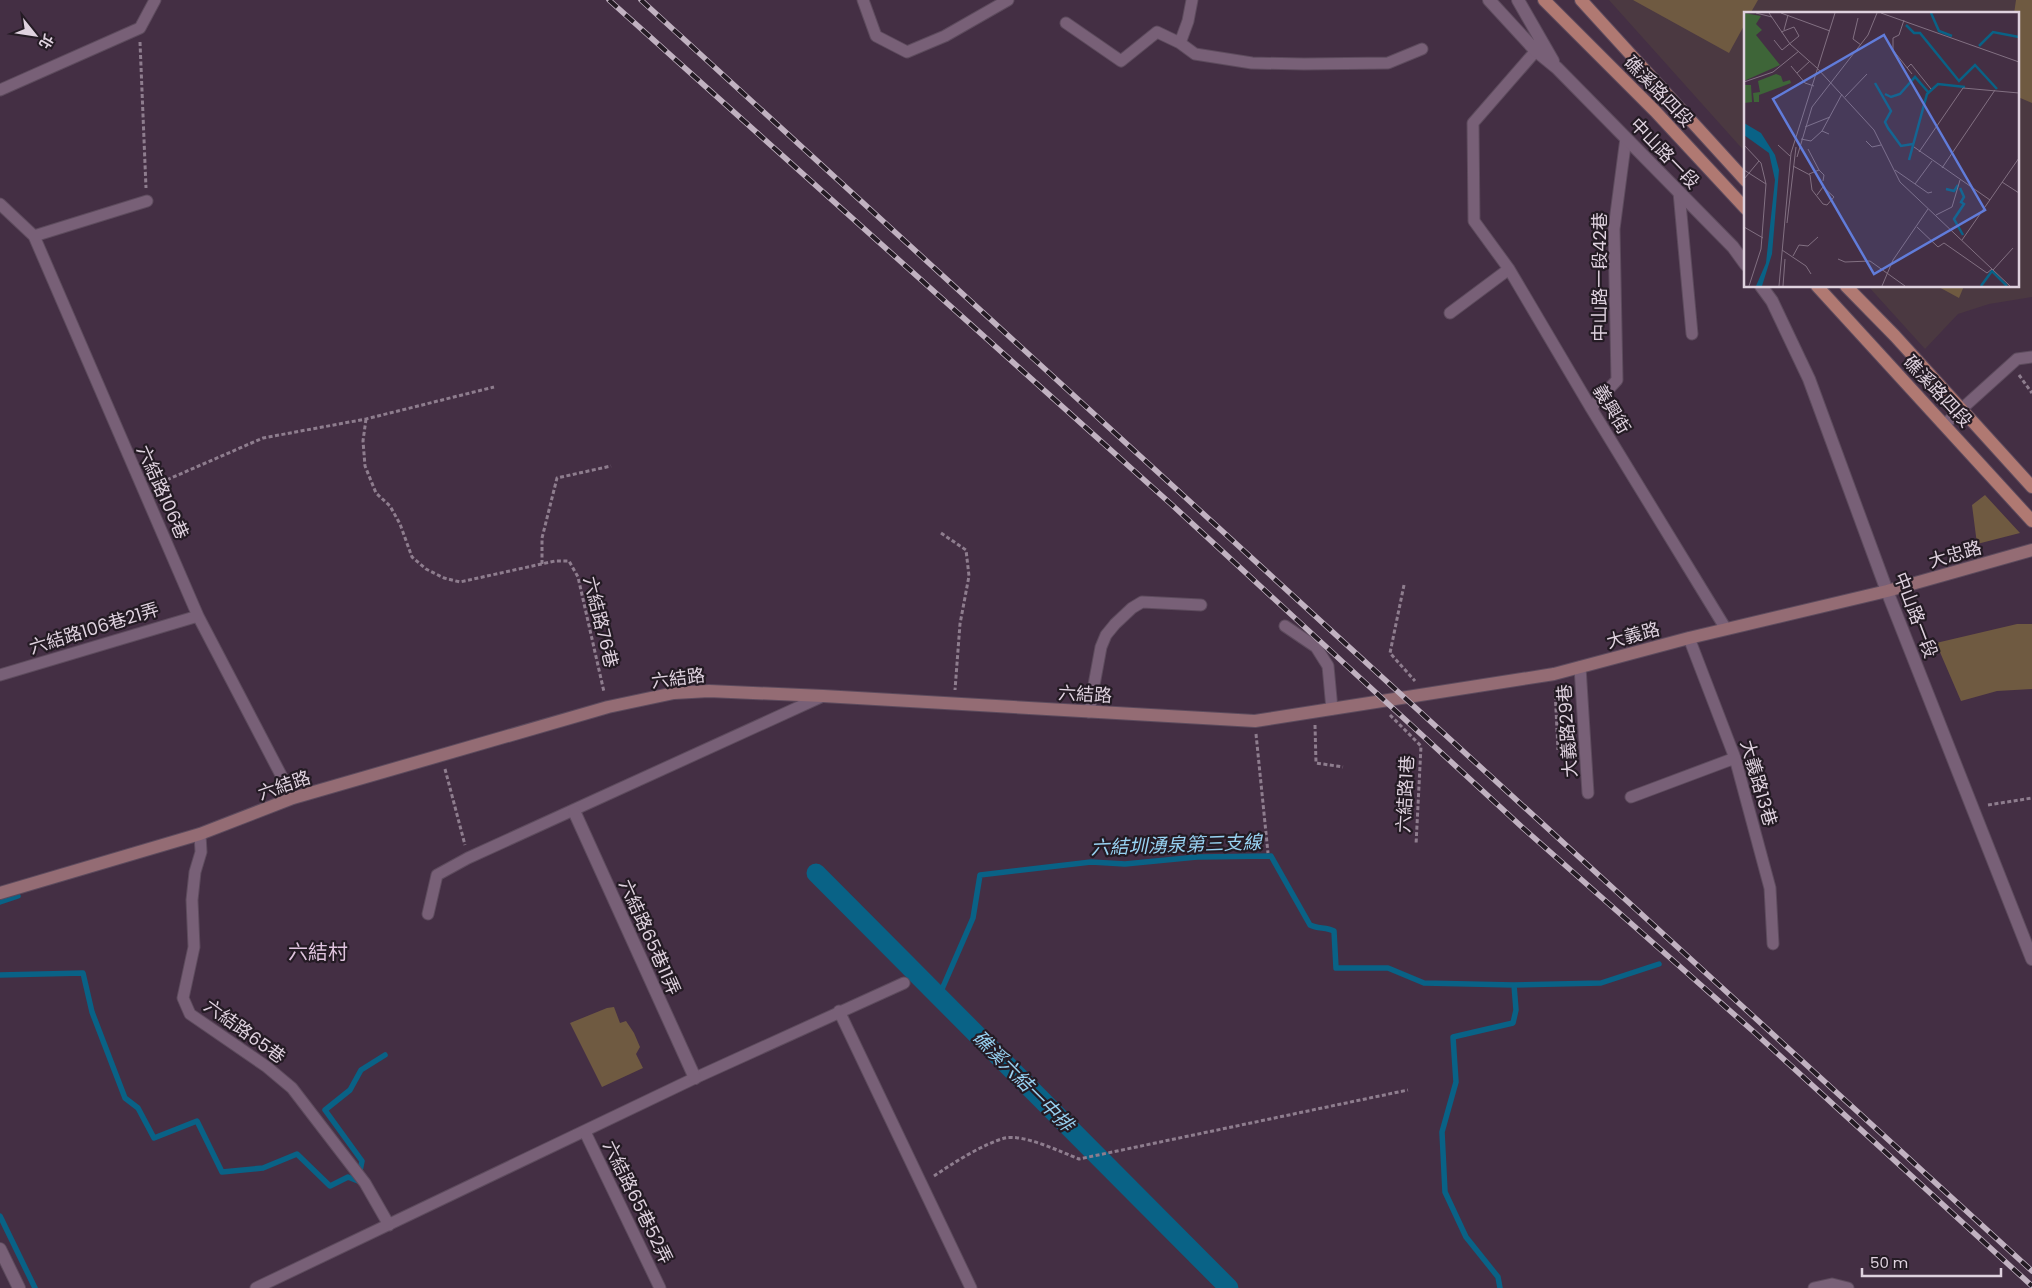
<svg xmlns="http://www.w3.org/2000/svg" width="2032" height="1288" viewBox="0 0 2032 1288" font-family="Poppins,'Noto Sans TC',sans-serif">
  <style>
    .education { fill: #4b3941 }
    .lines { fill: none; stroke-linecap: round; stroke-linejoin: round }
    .stream { stroke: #096286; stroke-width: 5.5 }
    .canal { stroke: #096286; stroke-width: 19 }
    .building { fill: #6f5a41 }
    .lane-casing { stroke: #5d4b5d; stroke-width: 13 }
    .street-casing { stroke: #5d4b5d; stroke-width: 14 }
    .secondary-casing { stroke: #5d4b5d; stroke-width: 14 }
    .primary-casing { stroke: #5d4b5d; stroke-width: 14 }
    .path { stroke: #8e7d8e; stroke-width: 3; stroke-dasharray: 4 2.5; stroke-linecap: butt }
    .lane { stroke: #786077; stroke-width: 11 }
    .street { stroke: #786077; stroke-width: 12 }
    .secondary { stroke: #946c74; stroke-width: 12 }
    .primary { stroke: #b07972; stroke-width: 12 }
    .rail-casing { stroke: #c1b2c1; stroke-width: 5.5 }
    .rail { stroke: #241b24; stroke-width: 4; stroke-dasharray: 11; stroke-linecap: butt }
    .labels { text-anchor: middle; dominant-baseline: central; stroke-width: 4.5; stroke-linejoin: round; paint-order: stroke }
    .street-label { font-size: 18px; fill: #dfd2df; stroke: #241b24 }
    .water-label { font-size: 19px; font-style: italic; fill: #98d2f2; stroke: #241b24 }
    .quarter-label { font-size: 20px; fill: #dfc4de; stroke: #241b24 }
    .inset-river { fill: none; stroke: #096286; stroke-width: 2.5 }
    .inset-road { fill: none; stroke: #827082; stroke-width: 1 }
    .view { fill: #617cda; fill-opacity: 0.15; stroke: #617cda; stroke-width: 2.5 }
    .inset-edge { fill: none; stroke: #dfd2df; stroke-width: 2.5 }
  </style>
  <rect width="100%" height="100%" fill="#442f44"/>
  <path class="education" d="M1609,0h423v297l-43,7 -31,10 -33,35 -57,-63h150v-272h-272v139z"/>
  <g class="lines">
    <path class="stream" d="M0,902l18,-6
      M0,975l83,-2 9,39 33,86 13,10 16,30 43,-17 25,51 41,-4 34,-14 33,32 18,-9 10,4 4,-20 -37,-51 25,-20 11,-20 24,-15
      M939,996l34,-78 7,-43 111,-13 34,2 72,-7 74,-1 39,69c8,4 16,2 24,6l2,37h52l36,15 90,2 87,-2 58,-19
      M0,1216l35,72
      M1500,1288l-2,-11 -32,-40 -21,-45 -3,-60 14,-50 -3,-45 60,-14 3,-13 -2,-25"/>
    <path class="canal" d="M816,873l413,415"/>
  </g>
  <path class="building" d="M1633,0h125l-8,14h-4v8l-17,31z
    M2016,0h16v103l-14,-6v-83h-4z
    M1937,286h27l-5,12z
    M1985,495l35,38 -43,11 -5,-39z
    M2017,624h15v65l-35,2 -36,10 -25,-58z
    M614,1007l6,16 6,-2 8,12 6,14 -4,7 7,14 -41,19 -32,-64 37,-15z"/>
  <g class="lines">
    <g class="lane-casing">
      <path id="lane" d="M863,0l13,36 31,16 38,-16 63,-36
        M1066,23l55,38 36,-29 23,11 8,-22 4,-21
        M1180,43l15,11 57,9 52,1 84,-1 34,-14
        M0,90l140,-62 15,-28
        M1679,192l13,142
        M0,204l34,32 164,380 95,182
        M34,236l113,-35
        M1509,269l-35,-48 -1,-98 68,-78
        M1450,313l59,-44 82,139 135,221
        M1591,408l26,-28 -3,-151 12,-91
        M1945,424l72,-65 15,-2
        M1285,626l31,21 12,19 4,43
        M1689,638l46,120 35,130 3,56
        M1580,667l8,126
        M0,675l198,-59
        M1089,712l12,-65 5,-12 9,-11 17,-16 10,-6 59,3
        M1631,797l104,-39
        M200,834l1,18 -6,20 -3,28 2,47 -11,51 7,16 77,53 25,21 73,95 24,42
        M428,914l9,-39 31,-17 355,-162
        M839,1011l132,277
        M585,1132l75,156
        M256,1288l439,-210 209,-95
        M1814,1288l18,-4 16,4"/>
    </g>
    <g class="street-casing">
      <path id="street" d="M1489,0l46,50 22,18 176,179 13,18
        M1518,0l35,61
        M1761,286l11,15 37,78 78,212 145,368
        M574,811l121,267
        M0,1249l19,39"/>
    </g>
    <g class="secondary-casing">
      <path id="secondary" d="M0,893l200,-59 93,-36 315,-91 66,-14 35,-2 114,5 432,25 299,-47 135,-36 198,-47 145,-41"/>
    </g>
    <g class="primary-casing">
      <path id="primary" d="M1544,0l111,111 91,98
        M1581,0l165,181
        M1817,286l215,235
        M1846,286l49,50 137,151"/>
    </g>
    <path class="path" d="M140,42l6,146
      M2019,375l13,18
      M366,419l-3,22 2,25 11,27 14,13 10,18 12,33 14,12 18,9 16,4 95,-21h14l9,16 26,115
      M155,485l108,-47 103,-19 128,-32
      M941,533l25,17 3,26 -9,48 -5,66
      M542,564v-26l15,-60 54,-12
      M1404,585l-14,68 25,28
      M1555,689l3,61
      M1390,715l31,31 -5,99
      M1315,725l1,38 27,4
      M1256,734l12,119
      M445,769l20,76
      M1988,805l44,-7
      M934,1176c19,-13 49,-32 71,-38 19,-4 56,14 74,21l329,-69"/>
    <use href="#lane" class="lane"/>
    <use href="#street" class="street"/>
    <use href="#secondary" class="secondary"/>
    <use href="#primary" class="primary"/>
    <g class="rail-casing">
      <path id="rail" d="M609,0l562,504 352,324 231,204 278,254
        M641,0l1391,1271"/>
    </g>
    <use href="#rail" class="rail"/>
  </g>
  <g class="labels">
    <g class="street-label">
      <text transform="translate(1659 91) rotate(46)">礁溪路四段</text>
      <text transform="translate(1665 153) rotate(46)">中山路一段</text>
      <text transform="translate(1599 277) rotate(-90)">中山路一段42巷</text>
      <text transform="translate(1938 391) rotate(47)">礁溪路四段</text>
      <text transform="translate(1612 409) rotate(59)">義興街</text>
      <text transform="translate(163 492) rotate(66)">六結路106巷</text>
      <text transform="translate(1955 554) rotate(-16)">大忠路</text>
      <text transform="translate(1916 615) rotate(69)">中山路一段</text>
      <text transform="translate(601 622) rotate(76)">六結路76巷</text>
      <text transform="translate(94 628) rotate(-17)">六結路106巷21弄</text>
      <text transform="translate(1633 635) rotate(-15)">大義路</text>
      <text transform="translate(678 678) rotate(-7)">六結路</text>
      <text transform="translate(1085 694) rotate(3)">六結路</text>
      <text transform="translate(1567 731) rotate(-94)">大義路29巷</text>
      <text transform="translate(1759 783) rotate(74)">大義路13巷</text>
      <text transform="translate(284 785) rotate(-19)">六結路</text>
      <text transform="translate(1405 794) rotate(-87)">六結路1巷</text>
      <text transform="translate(650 937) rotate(66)">六結路65巷11弄</text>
      <text transform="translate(245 1031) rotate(36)">六結路65巷</text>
      <text transform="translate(638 1202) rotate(64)">六結路65巷52弄</text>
    </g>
    <g class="water-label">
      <text transform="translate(1176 845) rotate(-2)">六結圳湧泉第三支線</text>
      <text transform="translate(1023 1081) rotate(45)">礁溪六結一中排</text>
    </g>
    <g class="quarter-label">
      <text x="318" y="952">六結村</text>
    </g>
  </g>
  <g transform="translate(1744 12)">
    <rect width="275" height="275" fill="#442f44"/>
    <path d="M0,1l17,3 -5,8 6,6 -6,5 24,30 -36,16zM32,62l5,2 2,6 7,-2 1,3 -32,12v7h-5l-1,-9 7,-1 -2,-11zM0,73h7l1,17 -8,1z" fill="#3e6538"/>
    <path d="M0,111l17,10 14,22 4,15 -7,84 -10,32h-6l10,-23 9,-83 -6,-27 -25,-18z" fill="#096286"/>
    <path class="inset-river" d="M187,1l8,18 13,5M162,13l8,8h6l39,48 16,-16 22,24M235,34l14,-14 26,5M131,71l16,28 -6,11 3,6 13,18 12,-2M141,82l6,3 9,-3 15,-17 14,16M165,148l18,-66 11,-10 27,3M216,176l4,9 -3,5 3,2 -10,15 9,16M202,177l8,2 4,-6M237,274l11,-15 15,15"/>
    <path class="inset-road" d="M12,1l16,4M25,1l21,31 27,24 57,62 26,52 110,104M37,1l49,18M137,1l138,49M114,6l-5,21 8,6M160,8l-5,15 -6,3v12l19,24M40,18l4,-15M30,28l8,10 17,-14 -5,-9 -13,5M47,54l14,17 9,3M163,56l4,-4 20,25M53,61l13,-12M0,70l29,-10 26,-21M101,85l22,-23M61,115l25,-10M85,122l-7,-3 20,-37M57,127l10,2 11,-10M122,129l6,6 9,-2M0,133l17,18 5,21 -5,65 -12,37M34,133l12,11M170,135l76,53M64,137l11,21M175,140l44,-64 56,5M53,145l15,-50 56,-72 9,-22M49,154l17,9 2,15 11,14 4,1 7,-8 -11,-10 -6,8M198,156l53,-78M0,158l22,14M151,158l33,23 4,-1M65,162l10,-4 5,5 -1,6M0,167l15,-18M258,170l17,11M171,172l17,-23M192,203l16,-8 8,-27M43,211l9,-76M0,215l19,11M173,215l21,20 6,-4 43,30 5,-4M218,228l57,-82M38,238l24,16 5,8M49,244l6,-11 9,1 10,-9M94,247l7,3 25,-1 35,25M249,258l20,-22M35,274l12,-133 44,-140M39,274l2,-27M138,274l11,-26 35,-51"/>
    <path class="view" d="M140,23l101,175 -111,64 -101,-175z"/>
    <rect width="275" height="275" class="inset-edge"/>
  </g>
  <g transform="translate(35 35) rotate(120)" stroke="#241b24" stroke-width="4" paint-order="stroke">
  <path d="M0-4L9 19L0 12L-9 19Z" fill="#dfd2df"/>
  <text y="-8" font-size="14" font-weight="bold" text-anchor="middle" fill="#dfd2df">北</text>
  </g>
  <path d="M1862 1268v8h139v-8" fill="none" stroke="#dfd2df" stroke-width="2.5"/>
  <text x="1870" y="1268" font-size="15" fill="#dfd2df" stroke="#241b24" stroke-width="4" paint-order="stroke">50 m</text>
</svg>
